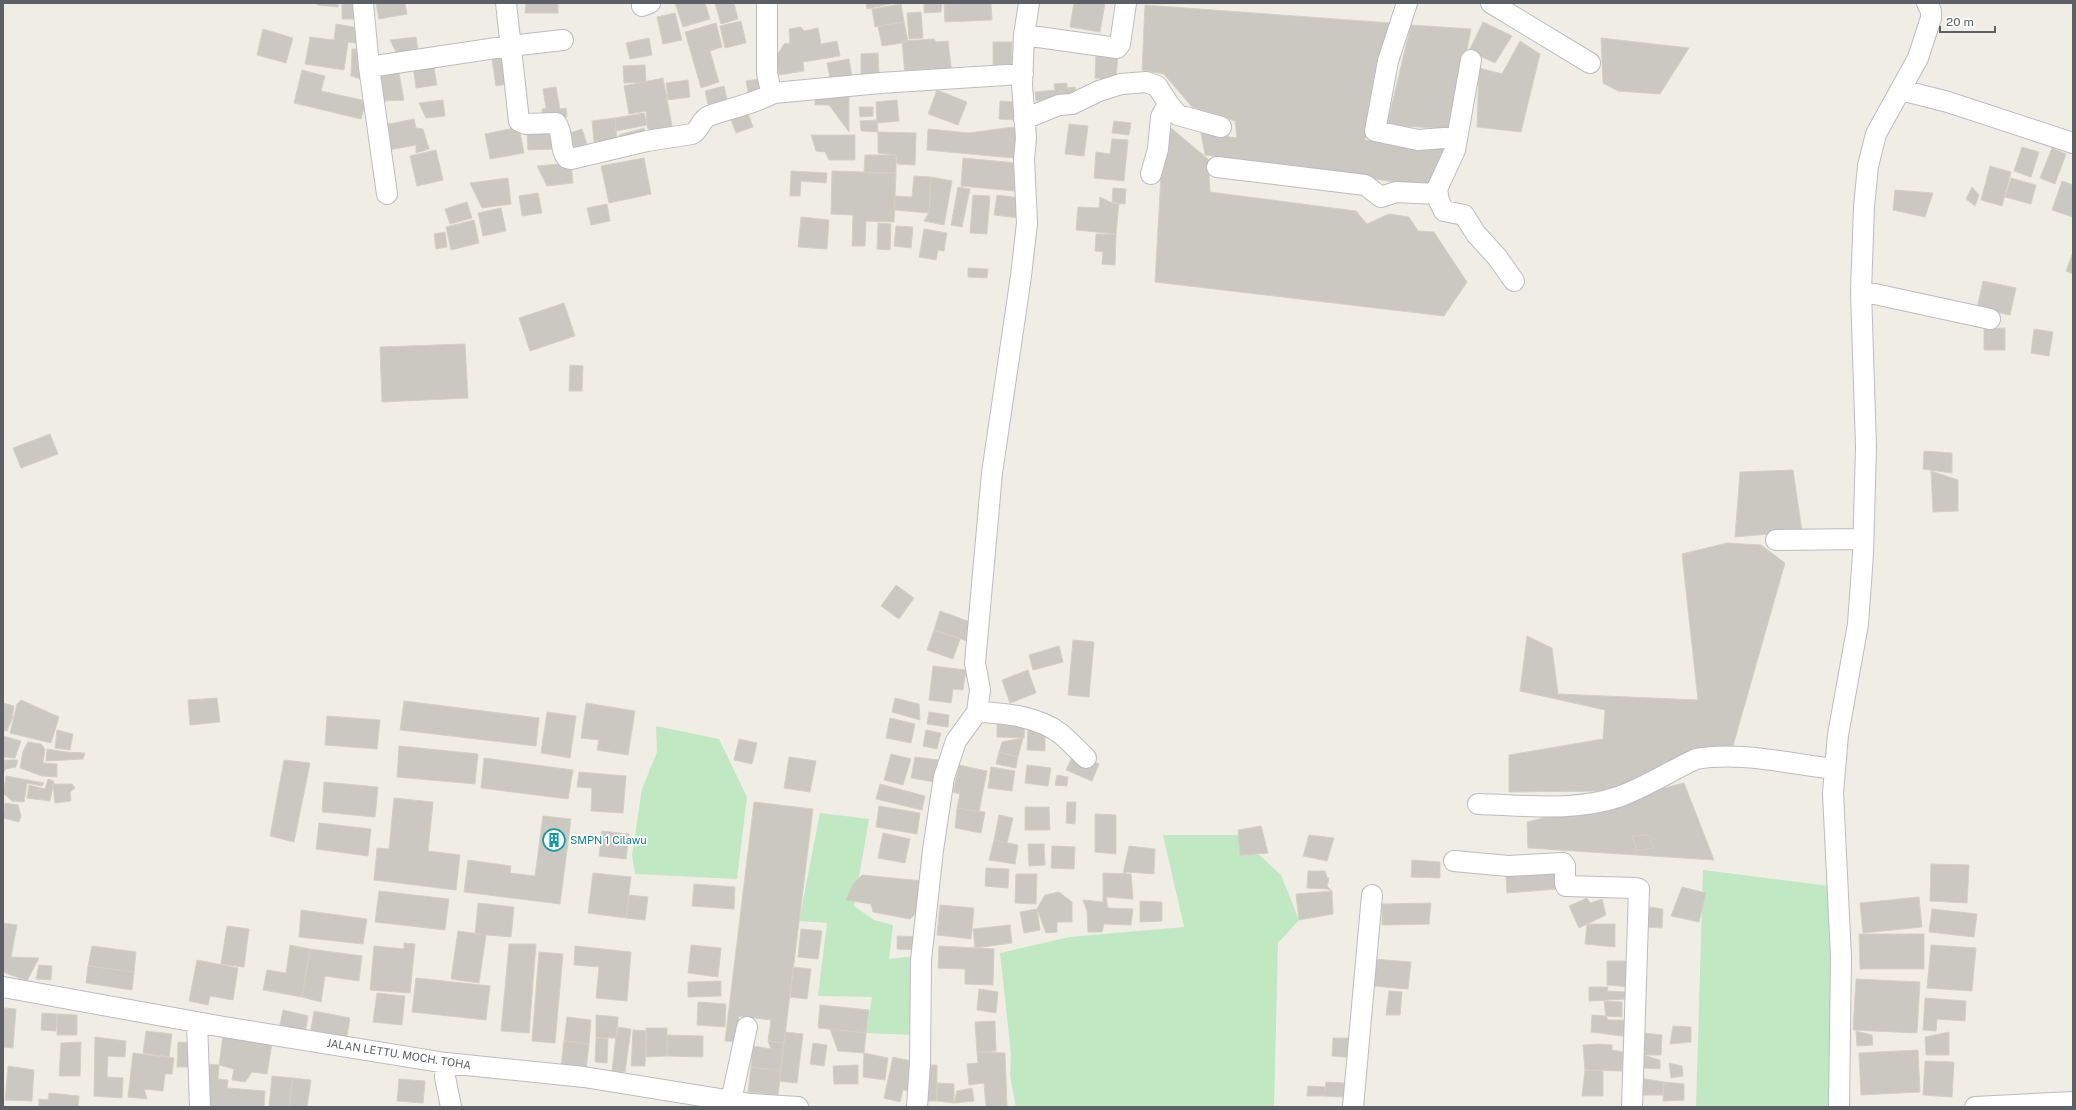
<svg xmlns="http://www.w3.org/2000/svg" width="2076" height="1110" viewBox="0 0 2076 1110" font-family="'Public Sans',sans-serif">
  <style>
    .green { fill: #c0e8c2 }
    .building { fill: #cbc8c1; stroke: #d5d0c2 }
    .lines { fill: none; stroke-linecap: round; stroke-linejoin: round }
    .street-casing { stroke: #b9bcc1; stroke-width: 22 }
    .street { stroke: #fff; stroke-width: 20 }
    .labels { text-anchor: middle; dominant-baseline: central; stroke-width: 3.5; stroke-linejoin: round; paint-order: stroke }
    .culture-label { font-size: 11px; fill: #0d838f; stroke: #fff; text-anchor: start }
    .street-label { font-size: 11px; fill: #5c6066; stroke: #fff }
  </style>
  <rect width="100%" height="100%" fill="#f0eee4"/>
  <path class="green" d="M656,726l63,13 28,58 -10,82 -102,-5 -3,-19 10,-66 15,-37z
    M820,813l49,6 -15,87 20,14 19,5 -4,34 26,-3 -1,79 -48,-2 6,-36 -54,-1 9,-73 -28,-2z
    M1163,835h75l43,40 18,45 -21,23 -4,164h-258l-6,-31 1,-22 -11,-101 70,-16 114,-10z
    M1703,870l134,17 -7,220h-134z"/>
  <path class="building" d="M318,3h20v4l-21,-2z
    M342,3h17v16h-17z
    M376,3h29l2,11 -28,5z
    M526,3h32v10h-33z
    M675,3h30l5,16 -27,8z
    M715,3h19l4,16 -17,5z
    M866,3h28l-27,6z
    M924,3h18l-1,9 -17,1z
    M991,3l1,17 -47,2 -1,-18z
    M1074,3h31l-5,29 -30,-5z
    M901,4l3,18 -29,5 -3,-18z
    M1145,5l246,18 -14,40 -9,45 -3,32 84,8 -18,39 -226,-32 -4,-22 36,5 -2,-17 -43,-14 -28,-33 -22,-4z
    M921,12l2,26 -14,1 -2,-26z
    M675,13l7,27 -19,4 -6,-27z
    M741,21l5,22 -21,5 -5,-22z
    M904,22l4,20 -26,4 -4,-20z
    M1483,22l29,14 -17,27 -26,-12z
    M716,23l6,24 -12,4 9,31 -18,6 -16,-56z
    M336,24l29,5 -2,15 -15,-2 -4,28 -39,-6 5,-27 24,3z
    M1411,25l60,4 -19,100 -65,-4z
    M801,27l3,4 14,-3 3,16 16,-3 3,15 -37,6 1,9 -25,4 -3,-18 8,-13 6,-1 -1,-14z
    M263,29l30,9 -7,25 -29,-8z
    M416,37l2,14 -21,3 -7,-14z
    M649,38l3,17 -22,4 -4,-16z
    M1601,38l88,10 -29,46 -42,-3 -15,-8z
    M934,39l2,3 12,-1 4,33 -17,2 -1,-8 -17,2 1,5 -13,1 -3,-35z
    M1520,41l20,13 -19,78 -44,-5 2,-59 23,6z
    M993,42h19l-1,30 -18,-1z
    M352,49h13l-1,31 -13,-4z
    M508,50l5,33 -17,3 -5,-33z
    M1096,52l22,1 -2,26 -21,-1z
    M878,53l1,22h-18v-21z
    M849,59l3,18 -21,5 -4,-19z
    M433,62l4,23 -21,3 -3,-23z
    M645,65l1,17 -22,1 -1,-17z
    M398,68l6,32 -21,1 -4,-30z
    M302,70l23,6 -4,15 45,10 -5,18 -67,-16z
    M663,78l11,58 -22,4 -5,-15 -1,-14 -17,3 -5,-28z
    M765,78l3,17 -19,3 -3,-17z
    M688,80l2,17 -22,3 -2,-17z
    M1067,83v5l8,-1 1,8 -40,6 -1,-9 20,-2 -1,-6z
    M724,86l5,22 -19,5 -5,-22z
    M556,87l4,22 6,-1 1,9 -24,3 -1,-11 4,-1 -3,-19z
    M937,90l30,12 -9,23 -30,-11z
    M815,93h34v39l-20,-27h-14z
    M443,100l2,16 -19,2 -7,-15z
    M897,100l2,21 -22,2 -1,-21z
    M1000,101l16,1 2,18 -19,-1z
    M859,107h14v9l-13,1z
    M747,111l6,16 -17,6 -6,-16z
    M644,113l3,12 -31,6 -1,-13z
    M615,118l2,21 -23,3 -2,-21z
    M414,119l2,9 7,1 6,20 -13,4v-8l-27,5 -5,-25z
    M877,120l1,12 -17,-1 -1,-10z
    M1114,121l17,2 -2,12 -17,-2z
    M1164,122l44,37 2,33 146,19 11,13 22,-10 20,3 9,14 16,1 33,50 -23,34 -289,-34z
    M1069,124l19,2 -4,30 -19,-2z
    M519,127l5,26 -34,6 -5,-25z
    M1013,127l13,11 -2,21 -97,-9 1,-21 41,4z
    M644,128l3,13 -25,6 -3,-12z
    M554,129l1,20 -27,1 -1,-20z
    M582,129l7,22 -13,4 -6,-22z
    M878,132l38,1 -1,32 -18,-1 -1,-9 -18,-2z
    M811,135h44v25h-26l-4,-8 -9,-1z
    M1112,139l16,1 -4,41 -30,-3 2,-26 14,2z
    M2022,147l17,5 -8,25 -17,-6z
    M2052,148l14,6 -11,30 -15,-6z
    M436,150l7,30 -26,6 -7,-30z
    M865,155h31v18h-32z
    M644,158l7,36 -42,9 -8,-37z
    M963,158l54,5 8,29 -64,-6z
    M571,163l2,20 -26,3 -10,-20z
    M1990,166l21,6 -9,34 -21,-6z
    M791,171l36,2 -1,10 -25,-2 -1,15h-10z
    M832,171l64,2 -2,49 -28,-1 -1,25h-13l1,-31 -22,-1z
    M914,176l17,1 -2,36 -35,-3 1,-14 17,1z
    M931,177l21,4 -8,44 -20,-4 5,-8z
    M508,178l3,26 -29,4 -12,-25z
    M2011,178l25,7 -5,19 -26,-7z
    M2062,181l11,4v32l-21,-7z
    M958,187l12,2 -8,38 -11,-2z
    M1972,187l7,8 -4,11 -9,-7z
    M1113,188l13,1 -1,15 -13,-1z
    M1895,190l38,3 -8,24 -32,-7z
    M538,193l4,20 -20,3 -3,-20z
    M973,195l17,1 -3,38 -17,-1z
    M997,195l24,3 -3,20 -24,-3z
    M1100,197l12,6h7l-3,31 -40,-4 2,-23 21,1z
    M467,202l5,16 -22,6 -5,-15z
    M607,204l3,17 -19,4 -4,-17z
    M501,208l5,23 -23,5 -5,-23z
    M801,217l28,3 -2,29 -29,-2z
    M474,220l5,23 -28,7 -5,-23z
    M878,223l13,1 -1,26 -13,-1z
    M896,226l17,1 -2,21 -17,-2z
    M924,229l23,4 -3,18 -6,-1 -2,10 -17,-3z
    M445,232l2,15 -11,2 -2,-15z
    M1096,234h20l-1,31 -13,-1 1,-12 -8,-1z
    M2073,252v22l-7,-3z
    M968,268l20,1 -1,9 -19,-1z
    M1983,281l33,7 -6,27 -33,-7z
    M564,303l11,33 -45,15 -11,-33z
    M2005,328v22h-21v-21z
    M2034,329l19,3 -4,24 -18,-3z
    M465,344l3,54 -86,4 -2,-55z
    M570,365l13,1 -1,25h-13z
    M50,434l8,20 -37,14 -8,-20z
    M1924,451l28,2v20l-29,-4z
    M1793,470l9,61 -67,6 5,-65z
    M1931,471l27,9v31l-25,1z
    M1727,543l34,2 24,18 -52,183 -131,45 -93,1v-37l94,-16 2,-29 -85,-19 7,-55 25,12 6,46 140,6 -16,-146z
    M896,585l18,13 -15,21 -18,-13z
    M940,611l33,12 -6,18 -33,-11z
    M934,630l26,9 -7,20 -26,-9z
    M1073,640l21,2 -5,55 -21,-2z
    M1059,646l4,16 -30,8 -4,-15z
    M933,666l33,4 -3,20 -10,-1 -2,14 -22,-3z
    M1028,670l8,23 -26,10 -8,-23z
    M217,698l3,24 -30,3 -2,-25z
    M895,698l24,6 1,16 -28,-8z
    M21,700l38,17 -8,26 -41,-10 7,-29z
    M404,701l135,17 -3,28 -136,-16z
    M3,703l11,3 -2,13 -5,12 -4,-1z
    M586,703l49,8 -7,44 -31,-5 2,-10 -18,-2z
    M547,712l29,4 -6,42 -29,-5z
    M929,712l20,3 -1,12 -21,-3z
    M327,716l53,4 -3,29 -52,-4z
    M890,718l25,6 -4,19 -25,-5z
    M997,720l28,1 -1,17 -27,-1z
    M1028,729l17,1v21l-18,-1z
    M57,730l16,4 -3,16 -15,-2z
    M926,730l15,3 -4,16 -14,-3z
    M3,736l18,5 -6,17 -12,-1z
    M1023,738l-5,19 -19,-5 3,-10z
    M739,739l18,4 -5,21 -18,-4z
    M28,742l13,2 4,5 -2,14 14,1v13l-15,-1 -22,-8 3,-17z
    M399,746l79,8 -3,30 -78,-7z
    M47,749l19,3 19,1 -2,6 -37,2z
    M999,752l19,5 -2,11 -20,-4z
    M1074,753l25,11 -7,17 -26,-11z
    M891,754l20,5 -8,26 -19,-5z
    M789,757l27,4 -6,31 -26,-4z
    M915,757l23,3 -3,22 -24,-4z
    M484,758l89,12 -5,29 -87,-11z
    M3,760h15l-2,7 -10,2 -3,4z
    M284,760l26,3 -16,79 -24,-6z
    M959,765l28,6 -8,41 -22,-4 3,-14 -7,-2z
    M1027,765l24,3 -3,18 -23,-3z
    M991,767l24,4 -3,20 -24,-3z
    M579,772l47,4 -3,37 -32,-2 1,-23 -15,-1z
    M1057,775l11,2 -1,9 -12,-1z
    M6,776l38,7 -2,3 -15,-3 -3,19 -12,-1 -9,-8z
    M48,779l6,2 -4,20 -23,-3 2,-13 16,4z
    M324,782l54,5 -3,30 -53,-5z
    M1684,783l30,77 -186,-12 -1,-26z
    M53,784h19l3,4 -5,4 1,9 -16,2z
    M880,784l45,12 -3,14 -46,-11z
    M394,798l39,4 -5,49 32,4 -4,35 -82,-10 3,-32 12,1z
    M754,802l59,7 -29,234 -16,-2 3,-21 -32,-4 -3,26 -11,-1z
    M1067,802h9l-1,22 -9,-1z
    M5,803l13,2 3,11 -2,6 -16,-4z
    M879,806l41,7 -3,21 -41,-7z
    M1025,807h24l1,23h-25z
    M957,808l28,4 -4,21 -26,-5z
    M1095,814l21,1v39l-21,-2z
    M999,815l14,3 -6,25 -13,-3z
    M543,816l28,3 -11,85 -96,-12 4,-32 43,6 -1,7 25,3z
    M319,823l52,6 -3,27 -52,-7z
    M1261,826l7,27 -28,2 -2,-25z
    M602,831l27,3 -3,25 -27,-3z
    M883,833l27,6 -5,24 -27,-5z
    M1309,835l25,3 -7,23 -24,-5z
    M1649,835l5,13 -17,3 -5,-15z
    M994,840l24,5 -3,19 -26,-4z
    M1028,844h16l1,21 -16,1z
    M1052,846l23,1 -1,22 -23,-1z
    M1129,846l26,3 -1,25 -27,-2 -4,2z
    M1412,860l28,2v16l-29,-1z
    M1931,864l38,1 -2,38 -37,-2z
    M986,868l23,1 -1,19 -23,-2z
    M1553,868l4,21 -50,4 -1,-20z
    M1308,871h17l2,6 2,1 -2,8 5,5 -5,-2 -20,-1z
    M593,873l38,4 -5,41 -38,-5z
    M1103,873l28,1 2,25 -27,-2 2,11 25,1 -2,16 -27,-1 -2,8h-14l-1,-21 -4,-11 20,2z
    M1016,874h21l-1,30 -21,-1z
    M862,875l61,6 -3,29 -10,9 -37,-7 -2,-8 -25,-4 7,-16z
    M694,884l41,3 -1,22 -42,-3z
    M1682,887l24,6 -7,29 -28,-6z
    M379,891l70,8 -4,31 -70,-8z
    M1332,891l1,23 -34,6 -3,-26z
    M1059,892l13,10v20h-15v10l-11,1 -9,-24 8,-14z
    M629,895l19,2 -3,23 -19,-2z
    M1919,897l3,30 -59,6 -3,-30z
    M1587,898l3,5 12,-4 4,16 -27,13 -10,-22z
    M1140,901l22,1v19l-22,1z
    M478,903l36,4 -3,30 -36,-3z
    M1431,903l-2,21 -47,1v-21z
    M940,905l34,3 -3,31 -34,-4z
    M1650,907l13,2 -1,19 -17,-1z
    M1037,909l3,21 -16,3 -4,-21z
    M1932,909l45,5 -3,23 -45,-5z
    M301,910l66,9 -4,25 -64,-7z
    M3,923l14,2 -6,32 28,1 -12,23 -24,-9z
    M1587,924h28v23l-30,-3z
    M1010,925l2,18 -37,5 -2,-19z
    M227,926l22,3 -5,38 -23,-3z
    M801,929l21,2 -4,28 -20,-2z
    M458,931l28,4 -7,48 -28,-4z
    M1859,934h65v35h-64z
    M897,936l26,1 -7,13 -19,-1z
    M404,943l11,1 -5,49 -40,-3 4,-44 30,3z
    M509,944h27l-7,89 -28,-2z
    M290,945l20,4 -8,48 -39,-7 4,-20 19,3z
    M691,945l30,3 -3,29 -30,-4z
    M1931,945l45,3 -4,43 -45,-3z
    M92,946l44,6 -2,20 -46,-6z
    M575,946l56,6 -4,49 -31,-3 3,-31 -25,-2z
    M939,946l55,3 -1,36 -28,-1v-15l-27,-1z
    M310,949l52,7 -3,25 -34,-5 -4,26 -19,-5z
    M539,952l24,2 -8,89 -23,-2z
    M1374,959l37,3 -3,27 -34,-3z
    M197,960l41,8 -5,32 -23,-4 -2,9 -19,-4z
    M1607,961h26l-2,26 -24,-2z
    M39,965l13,1 -1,14 -15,-1z
    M88,966l46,6 -2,18 -46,-7z
    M793,967l18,2 -4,30 -17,-2z
    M416,978l74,8 -4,34 -74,-8z
    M1856,979l64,3 -3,51 -64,-3z
    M721,981v15l-33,1v-15z
    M1589,987h19l-1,4 18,1 1,7 -37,2z
    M979,989l19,3 -2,21 -19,-3z
    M1389,991l13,1 -2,23h-14z
    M377,993l28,3 -3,29 -29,-3z
    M1925,998l41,3 -1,20 -28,-2 -1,12 -13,-1z
    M1604,1001l18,1v15l-16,-1z
    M698,1002l28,2 -1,23 -28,-2z
    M820,1005l49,5 -3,23 -48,-5z
    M3,1008l13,1 -3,39 -10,-1z
    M283,1010l25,6 -3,18 -26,-4z
    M314,1011l36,7 -4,24 -36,-7z
    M42,1013l15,1 -1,17 -15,-1z
    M57,1014l20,1v20h-20z
    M596,1015l22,2 -1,21h-21z
    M1592,1015l14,1 2,4h22l-1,17 -38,-5z
    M567,1017l24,3 -2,24 -25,-3z
    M995,1021l1,30 -19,1 -2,-30z
    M1673,1026l18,1v15l-21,2z
    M617,1027l14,2 -6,43 -13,-1z
    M646,1028h21v28l-21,1z
    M830,1029l36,4 -2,20 -26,-2z
    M633,1030l14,1 -2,35h-14z
    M146,1031l26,3 -3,23 -26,-4z
    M1856,1031l16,4 1,10 -16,1z
    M785,1032l18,2 -6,49 -18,-2z
    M1949,1032v23h-23l-1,-18z
    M1644,1033l18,2 -1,20h-18z
    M223,1035l49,8 -5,31 -15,-2 -7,10 -13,-2 2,-11 -15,-4z
    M667,1035l36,1v21l-36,-1z
    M95,1037l31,4 -1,16 -17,-1 -1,21 16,1 -1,20 -28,-2z
    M596,1038l12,1 -1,24 -12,-1z
    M1333,1038h26l-2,20 -25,-2z
    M564,1041l25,3 -3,26 -25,-3z
    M768,1041l16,2 -3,28 -30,-4 2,-21 18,3z
    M81,1042l-1,34h-21l2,-33z
    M178,1042l16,1v24h-17z
    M813,1043l14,2 -3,21 -14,-2z
    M1599,1044l13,1v5l11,2 -1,19 -37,-1 -2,-25z
    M1918,1050l2,42 -59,3 -2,-42z
    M977,1052l28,1 2,53 -21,1 -2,-24 -15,2 -2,-21 11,-1z
    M133,1053l41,5 -2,16h-7l-2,17 -19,-2 3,10 -19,-2z
    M864,1053l24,5 -3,22 -22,-3z
    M1643,1055l17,5v9l-17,-1z
    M893,1057l27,6 -6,29 -11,-2 -3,12 -16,-4z
    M1925,1061l29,1 -2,35 -29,-2z
    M1669,1063l13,3 1,10 -12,2z
    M207,1064l12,1 -1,14 10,1 -1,8 38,3 -1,16h-60z
    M858,1065v19h-24l-1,-18z
    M925,1065h12v36h-12z
    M8,1066l26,4 -2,31 -27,-1z
    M751,1067l30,4 -3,24 -30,-3z
    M1585,1070l18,1v25h-21z
    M272,1076l21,2 -4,29h-20z
    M293,1078l18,2 -4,27h-18z
    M1639,1078l25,4 -1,13h-22z
    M399,1079l26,2 -2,22 -26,-2z
    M1326,1082l19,1 -1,14 -20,-1z
    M1664,1082l20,2v16l-21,1z
    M937,1083l17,1v19l-17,-2z
    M1308,1086l18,1 -2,9h-17z
    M972,1088l2,13 -20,2 3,-12z
    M49,1093l30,3 -1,11h-39v-8l9,1z"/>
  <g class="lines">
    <g class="street-casing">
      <path id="street" d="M363,3l6,64 18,127
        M506,3l13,118 7,3 30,-1c8,10 3,26 11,35l4,1 76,-18 45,-7c8,-4 9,-15 17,-18 22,-8 44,-12 65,-23
        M767,3v70l4,19 3,1 106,-10 143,-9
        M1407,3l-19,58 -13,70 43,9 39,-3
        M1491,3l99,60
        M642,6l8,-3
        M1024,35l93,13 3,-4 6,-41
        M1471,60l-16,90 -18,39 2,12 5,10 20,4 12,19 21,23 17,24
        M369,67l141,-21 53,-6
        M1901,90l47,12 125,41
        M1024,119l35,-14 13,-1 27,-13 22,-7 25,-2 11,4 13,20 8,9 43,12
        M1217,167l148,18 16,12 15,-5 41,2
        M1151,174l7,-25 3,-32 7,-13
        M1861,291l129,28
        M1776,540l87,-1
        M977,712c27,1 61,4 84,22 8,7 17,16 25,24
        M1478,804c46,1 96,8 140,-7 24,-8 54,-27 78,-38 43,-8 95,5 139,10
        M1454,861l54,5 55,-3 2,3v17l1,3 70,2 3,1 -7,218
        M3,987l221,40 222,36 138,14 167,27 47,3
        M197,1022l3,85
        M446,1063l-1,14 6,30
        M731,1101l16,-74
        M917,1107l3,-44 1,-103 12,-110 11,-73 12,-36 21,-29 3,-22 -5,-27 17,-190 29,-197 6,-53 -3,-64 2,-21 -4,-53 2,-50 5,-32
        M1353,1107l19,-212
        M1839,1107l2,-150 -8,-164 5,-58 20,-111 5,-70 3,-107 -5,-156 3,-84 4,-41 8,-32 42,-76 13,-40v-7l-4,-8
        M1975,1107l98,-5"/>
    </g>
    <use href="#street" class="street"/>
  </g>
  <defs>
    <g id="building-ring" transform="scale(1.15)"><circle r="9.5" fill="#fff" stroke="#0f9aa8" stroke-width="1.5"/><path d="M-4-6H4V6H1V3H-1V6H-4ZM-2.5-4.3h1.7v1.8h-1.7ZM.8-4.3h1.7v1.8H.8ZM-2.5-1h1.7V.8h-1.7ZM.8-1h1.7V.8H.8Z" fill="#0f9aa8"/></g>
  </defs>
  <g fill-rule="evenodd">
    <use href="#building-ring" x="554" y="840"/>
  </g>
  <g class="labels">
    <g class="culture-label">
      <text x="570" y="840">SMPN 1 Cilawu</text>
    </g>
    <g class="street-label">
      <text transform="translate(399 1054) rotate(9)">JALAN LETTU. MOCH. TOHA</text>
    </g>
  </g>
  <rect width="2076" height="1110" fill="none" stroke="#5c6066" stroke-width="8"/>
  <path d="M1940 26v6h55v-6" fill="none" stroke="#5c6066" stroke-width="2"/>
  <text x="1946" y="26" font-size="12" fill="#5c6066" stroke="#ffffff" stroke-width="3" paint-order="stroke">20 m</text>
</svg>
